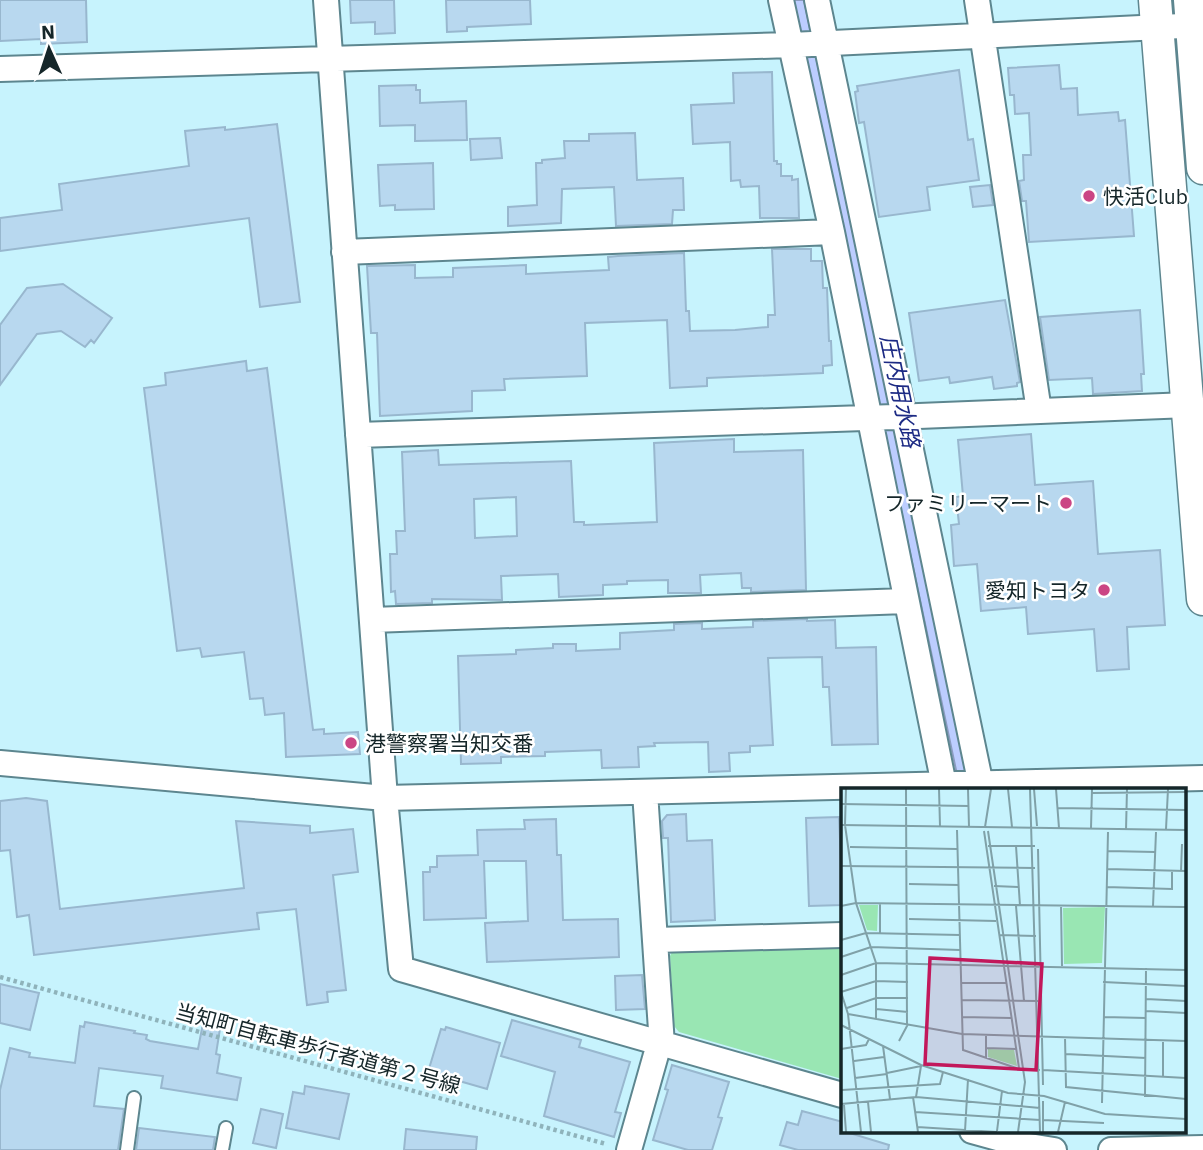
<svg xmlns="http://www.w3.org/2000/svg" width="1203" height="1150" viewBox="0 0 1203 1150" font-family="'IBM Plex Sans','Noto Sans JP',sans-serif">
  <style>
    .green { fill: #99e6b3 }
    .water { fill: #bccdff; stroke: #8a9bbf; stroke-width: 2 }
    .building { fill: #b8d8ef; stroke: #98b7ce; stroke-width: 2; fill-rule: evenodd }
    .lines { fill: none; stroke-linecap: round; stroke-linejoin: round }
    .service-casing { stroke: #5d868f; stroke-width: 16 }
    .minor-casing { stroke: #5d868f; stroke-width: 28 }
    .tertiary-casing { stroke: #5d868f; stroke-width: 35 }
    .path { stroke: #8fb3bb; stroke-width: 4.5; stroke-dasharray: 3.5 3.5; stroke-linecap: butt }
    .service { stroke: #fff; stroke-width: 12 }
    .minor { stroke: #fff; stroke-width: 24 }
    .tertiary { stroke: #fff; stroke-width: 32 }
    .poi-dot { fill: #cb4584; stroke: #fff; stroke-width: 2.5 }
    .labels { text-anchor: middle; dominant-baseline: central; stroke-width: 5; stroke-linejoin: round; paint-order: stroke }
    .poi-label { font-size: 21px; fill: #152629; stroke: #fff; text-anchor: start }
    .street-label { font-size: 21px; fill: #152629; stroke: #fff }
    .water-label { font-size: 23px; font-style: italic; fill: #1c2a84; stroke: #fff }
    .inset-road { fill: none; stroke: #80a1a8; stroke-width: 2 }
    .view { fill: #c2185b; fill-opacity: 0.15; stroke: #c2185b; stroke-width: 3.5 }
    .inset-edge { fill: none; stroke: #152629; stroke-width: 3.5 }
  </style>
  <rect width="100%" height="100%" fill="#c7f3fd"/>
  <path class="green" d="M842,943v136l-163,-47 -5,-6 -4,-70 4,-8z"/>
  <path class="water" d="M793,0h11l166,789h-10z"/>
  <path class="building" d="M0,0h86l1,42 -46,2v-5l-41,2z
    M350,0h44l1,33 -20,1v-12l-24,1z
    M446,0h84l1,24 -64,3v4l-20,1z
    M1059,65l2,24 16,-1 1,27 40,-3 1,9 6,-1 9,116 -105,6 -3,-41h-4l-3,-20 5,-1 -1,-25h8l-2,-42 -14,1 -1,-19h-4l-2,-27z
    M959,70l9,70 5,-1 6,41 -52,7 3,23 -51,7 -15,-95 -5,1 -4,-31 3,-1 -1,-5z
    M772,72l2,89h3v3h4v12h11v4l6,-1 1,39h-39l-1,-32 -18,1 -1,-7 -9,1 -1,-39 -37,2 -2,-39 43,-2 -1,-30z
    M416,85v5h4v13l46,-2 1,39 -52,1v-16l-35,1 -1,-40z
    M277,124l23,178 -40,5 -11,-89 -249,33v-33l62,-8 -3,-26 130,-18 -4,-35 40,-4v3z
    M635,133l2,47 46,-2 1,32h-11l-1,14 -56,2 -2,-39 -52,2 -1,34 -53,3v-19l29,-2 -1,-42h6v-3l23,-2 -1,-17h25v-7z
    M500,138l2,20 -31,2 -1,-21z
    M433,163l1,46 -39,1v-5l-15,1 -2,-41z
    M990,185l3,20 -20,2 -3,-20z
    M772,249h39v12h11l1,27h4l2,53h2l1,24 -9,1v7l-116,5v8l-37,2 -3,-68 -82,3 2,53 -83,3 1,11 -33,1v20l-92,5 -3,-83h-6l-4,-67 48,-1v13l38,-1v-9l73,-3v9l41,-2 42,-2 -1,-13 10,-1 66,-3 2,58h3l1,20 45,-1 33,-3v-12h7z
    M63,284l49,34 -18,25 -3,-3 -6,7 -24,-16 -24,3 -37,51v-60l27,-37z
    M1005,300l15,82 -3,1v3l-23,3 -2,-12 -42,6 -1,-6 -30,4 -10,-68z
    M1140,310l4,64h-3l1,17 -49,3 -1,-16 -43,2 -9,-63z
    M246,361l1,10 20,-3 46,362 11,-1v5l34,-2 2,22 -74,3 -2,-44 -19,2 -2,-17 -13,1 -6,-47 -42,5 -2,-9 -23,3 -33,-263 22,-3 -1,-12z
    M1031,434l4,51 58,-4 5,73 62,-4 5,75 -38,2 2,42 -32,2 -3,-42 -66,5 -2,-27 -45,4 -4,-47 -23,2 -3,-41 8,-1 -3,-27 7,-1 -5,-56z
    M734,439v13l69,-2 3,140 -55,2v-4h-9l-1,-15 -41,2 1,18h-33v-13l-41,1v3l-24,1v10l-44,2 -1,-23 -57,2 1,24 -70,-1v4l-36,1 -1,-13 -4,1 -1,-38h7l-1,-23h9l-3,-79 36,-2 1,15 132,-4 3,61h10v3l73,-3 -3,-79zM516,497l1,39 -42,2 -1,-39z
    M807,619v2l28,-1 1,28 40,-1 2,97 -46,1 -3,-58h-6l-1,-30 -54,1 5,87 -23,1v6l-21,1 1,18 -21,1 -1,-30 -54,1 1,3 -17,1 1,20 -37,1 -1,-18 -56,2v4l-44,1v6l-40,1 -3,-108 58,-2v-4l37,-2v-4h23v7l44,-2v-16l54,-3v-6l28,-1v6l51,-2v-6z
    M26,798l21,3 13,108 184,-21 -8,-67 74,5v7l43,-4 5,43 -25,3 13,115 -19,2 1,10 -21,3 -11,-96 -39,4 2,16 -225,26 -5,-40 -12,2 -7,-67 -10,1v-50z
    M686,814l1,27 25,-1 3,80 -44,2 -3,-84h-5l-1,-17 5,-6z
    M839,817l4,88 -34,1 -3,-88z
    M556,819l1,36h4l2,65 55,-1 1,38 -132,5 -2,-39 43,-2 -2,-60h-42l2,57 -62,2 -1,-48h7v-5h7v-11l41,-1 -1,-25 48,-1 -1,-9z
    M642,975l3,34 -29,1 -1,-34z
    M0,984l39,9 -9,37 -30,-7z
    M205,1013l17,3 -6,38 4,1 -3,18 24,5 -4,22 -76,-12 2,-12 -64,-8 -5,38 30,3 -6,41h-118v-60l10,-42 20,5 -1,4 46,6 5,-37 4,1 1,-5 50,9 -1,2 13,2 -1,4 4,2 48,8z
    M512,1020l69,20 -2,7 51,15 -15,50 6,1 -7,24 -70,-21 11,-44 -54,-16z
    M446,1027l54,16 -13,46 -59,-17 13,-43 4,1z
    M672,1065l57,17 -11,35 4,1 -10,32h-24l-35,-10 15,-50 -3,-1z
    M305,1086l44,8 -10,45 -53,-11 7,-36 11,2z
    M261,1109l22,5 -7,34 -23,-5z
    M802,1111l41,11v9l46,14 -1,5h-90l-18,-5 7,-23 11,3z
    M139,1128l76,9 -2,13h-77z
    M406,1129l71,8 -1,13h-72z"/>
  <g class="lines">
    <g class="service-casing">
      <path id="service" d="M127,1150l7,-52
        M222,1150l4,-22"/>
    </g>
    <g class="minor-casing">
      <path id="minor" d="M326,0l59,798 16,171 441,126
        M781,0l51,232 113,558
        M817,0l165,790
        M977,0l62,411
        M0,69l791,-24 412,-20
        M344,252l488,-20
        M358,435l536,-18 294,-12
        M372,620l534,-19
        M0,763l385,35 818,-20
        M645,792l17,253
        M655,940l187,-5
        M972,1131l51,14 31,5
        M629,1150l30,-106
        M1111,1150l92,-2"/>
    </g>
    <g class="tertiary-casing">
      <path id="tertiary" d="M1155,0l48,599
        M1190,0l13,168"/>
    </g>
    <path class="path" d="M0,977l606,167"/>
    <use href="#service" class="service"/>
    <use href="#minor" class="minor"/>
    <use href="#tertiary" class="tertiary"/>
  </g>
  <g class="poi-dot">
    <circle cx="1089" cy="196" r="7"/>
    <circle cx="1066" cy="503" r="7"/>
    <circle cx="1104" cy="590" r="7"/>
    <circle cx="351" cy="743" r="7"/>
  </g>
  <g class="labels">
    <g class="poi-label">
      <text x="1103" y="196">快活Club</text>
      <text x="1052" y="503" text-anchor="end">ファミリーマート</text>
      <text x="1090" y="590" text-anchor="end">愛知トヨタ</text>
      <text x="365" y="743">港警察署当知交番</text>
    </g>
    <g class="street-label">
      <text transform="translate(318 1048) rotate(15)">当知町自転車歩行者道第２号線</text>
    </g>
    <g class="water-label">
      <text transform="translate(901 391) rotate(78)">庄内用水路</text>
    </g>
  </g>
  <g transform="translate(841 788)">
    <rect width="345" height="345" fill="#c7f3fd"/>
    <path d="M18,117h19l-1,26 -10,-1zM264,119l-3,56 -38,1 -1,-56zM147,261l26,1 3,16 -29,-9z" fill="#99e6b3"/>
    <path class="inset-road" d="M5,1l-1,36 11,78 20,60v56M98,1l1,37M127,1l1,38M167,1l4,38M189,1l10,343M193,1l3,37M215,1l3,39M251,5l94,-1M0,16l128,2M216,20l129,2M0,37l345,5M144,39l6,-38M250,40l1,-39M325,41l2,-40M116,42l6,220 56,19 21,1M285,42l1,-41M143,43l35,237M147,43l37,251 -7,50M147,58h47M175,58l4,60M9,59l107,2M197,61l5,236M267,63l47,1M0,78l194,2M266,81l79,2M340,83l1,-27M68,96l50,1M153,98l24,1M265,99l66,2v-18M220,117l1,61M0,118l15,-3 330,4M175,118l8,95M312,118l3,-74M68,131l87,2M39,145v-30M158,147l37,1M0,152l25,-7 94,2M0,169l30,-10 89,3M0,187l35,-12 310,7M262,194l83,4M120,195h45M0,204l7,22 13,118M0,204l35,-11 32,1M305,211l40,2M120,212l77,1M6,220l29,-10h32M35,221l32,3M305,223l40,2M7,226l114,20 224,7M121,229l49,1M263,229l42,1M0,237l80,40 87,28 36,3 61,18 81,5M145,246v24M224,249l1,50 120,12M58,253l8,-15 -1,-237M42,258l7,53M145,260l30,1M0,261l25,-4 3,-6M224,266l81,4M13,273l30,-4M202,282l143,8M46,285l34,-7M322,288v-36M14,290l32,-4M1,302l98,-6 3,-12M72,309l5,35M75,309l5,-31M304,309l1,-129M27,314l3,30M261,315l6,-271M0,316l75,-7 124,11M3,317l2,27M74,324l125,8M202,332l61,3M76,339l80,5M124,343l3,-52M156,343l5,-40M202,344v-31M217,344l7,-30"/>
    <path class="view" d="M89,170l112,6 -6,106 -111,-6z"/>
    <rect width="345" height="345" class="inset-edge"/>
  </g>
  <g transform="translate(49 49) rotate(357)" stroke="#ffffff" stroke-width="5" paint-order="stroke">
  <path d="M0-5L12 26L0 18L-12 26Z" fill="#152629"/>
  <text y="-10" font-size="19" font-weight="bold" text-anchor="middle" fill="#152629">N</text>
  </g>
</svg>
